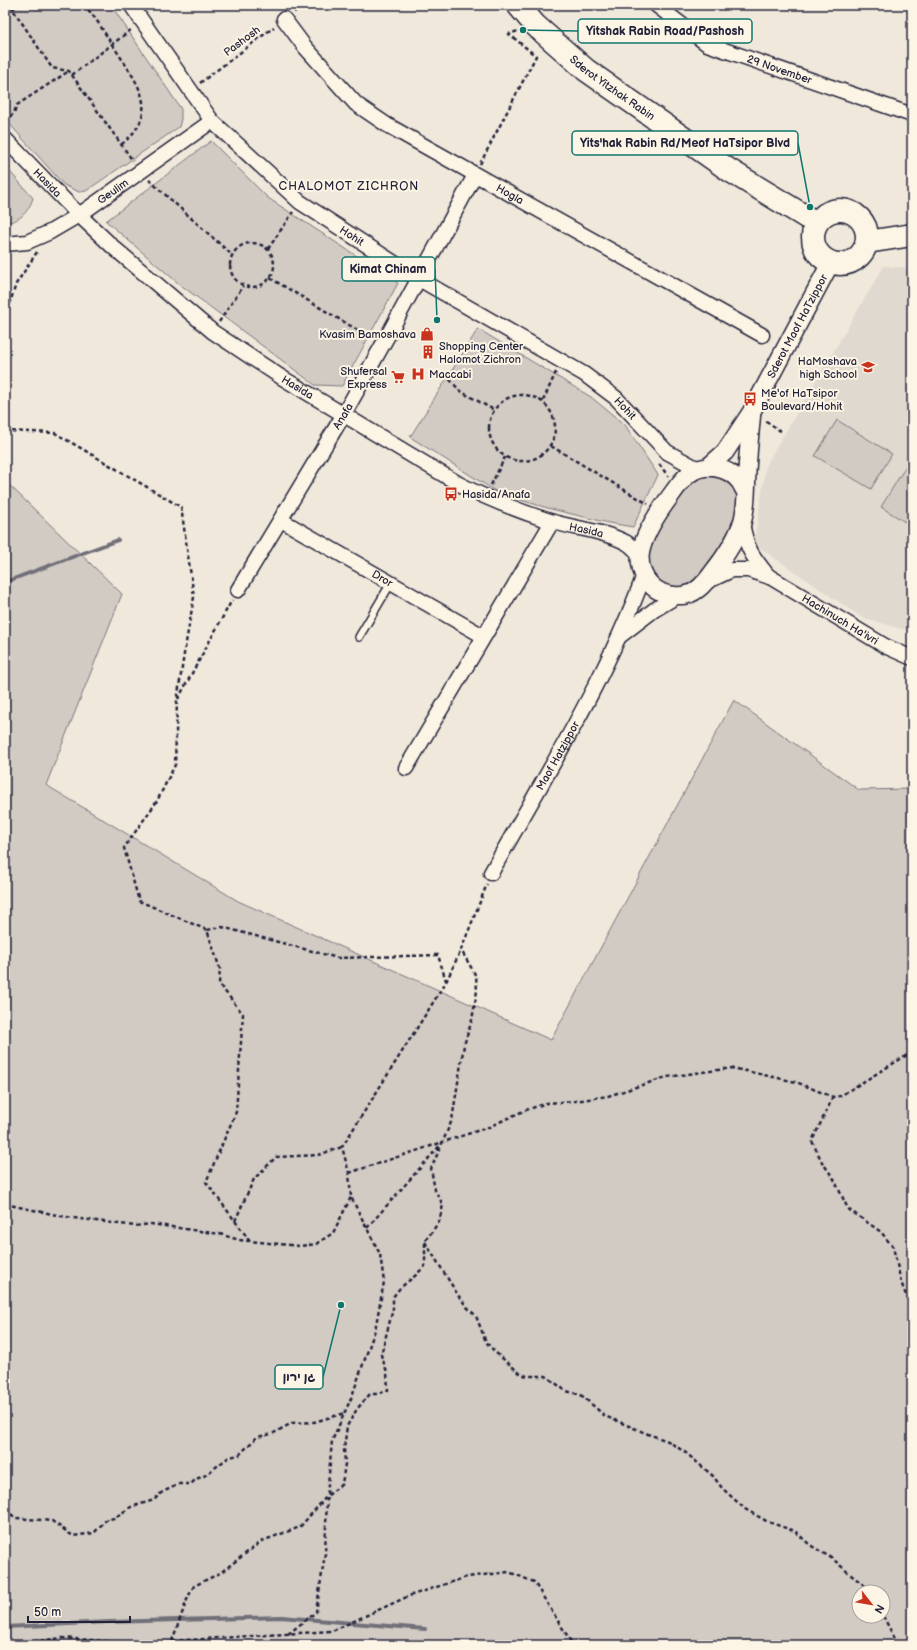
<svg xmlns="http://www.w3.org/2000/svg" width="917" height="1650" viewBox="0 0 917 1650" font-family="'Balsamiq Sans','Playpen Sans Hebrew',sans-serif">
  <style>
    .built { fill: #e0d9cf }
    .green { fill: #d1cbc3; stroke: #7a767f; fill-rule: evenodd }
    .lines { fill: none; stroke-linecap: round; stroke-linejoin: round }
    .stream { stroke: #716f79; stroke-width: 4 }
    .service-casing { stroke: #22223b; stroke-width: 10 }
    .minor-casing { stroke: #22223b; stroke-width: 17 }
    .tertiary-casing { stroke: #22223b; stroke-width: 20 }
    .primary-casing { stroke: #22223b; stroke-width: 25 }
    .path { stroke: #22223b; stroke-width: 2.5; stroke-dasharray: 4 3; stroke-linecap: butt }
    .service { stroke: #fcf5e5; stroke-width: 7 }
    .minor { stroke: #fcf5e5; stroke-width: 14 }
    .tertiary { stroke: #fcf5e5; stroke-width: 17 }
    .primary { stroke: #fcf5e5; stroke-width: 22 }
    .labels { text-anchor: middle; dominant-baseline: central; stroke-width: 4; stroke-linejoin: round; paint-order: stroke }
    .street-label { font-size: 11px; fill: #22223b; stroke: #fcf5e5 }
    .poi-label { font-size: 11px; fill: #22223b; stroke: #fcf5e5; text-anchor: start }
    .neighbourhood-label { font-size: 12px; letter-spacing: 1px; fill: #22223b; stroke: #fcf5e5 }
    .leader { fill: none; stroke: #0f766e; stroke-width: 1.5 }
    .callout-dot { fill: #0f766e; stroke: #fcf5e5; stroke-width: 1.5 }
    .callout { fill: #fcf5e5; stroke: #0f766e; stroke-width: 1.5 }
    .callout-label { font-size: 12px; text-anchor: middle; font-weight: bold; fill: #22223b }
  </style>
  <rect width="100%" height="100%" fill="#efe8db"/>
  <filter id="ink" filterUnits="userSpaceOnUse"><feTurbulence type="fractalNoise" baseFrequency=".025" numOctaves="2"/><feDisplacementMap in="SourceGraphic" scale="8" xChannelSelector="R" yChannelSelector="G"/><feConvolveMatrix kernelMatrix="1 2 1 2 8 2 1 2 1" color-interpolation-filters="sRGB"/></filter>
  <g filter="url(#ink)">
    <path class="built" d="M884,266l28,2v364l-51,-15 -107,-73 12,-79z"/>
    <path class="green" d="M5,5h106l70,104v10l-2,8 -93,64 -7,1 -15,-7 -59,-66z
      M211,141l57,57 130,85 -56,103 -27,-1 -137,-102 -72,-62z
      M5,166l28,32c-4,13 -14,25 -28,24z
      M478,329l113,68 34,28 33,50 -25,52 -24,-4 -58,-14 -51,-15 -90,-57z
      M837,420l55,34 -21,35 -56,-33z
      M909,461l3,2v46l-7,13 -24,-15z
      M706,476c13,1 29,7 33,22 4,23 -30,81 -52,89 -5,1 -10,1 -15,0 -20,-4 -28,-25 -23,-43 2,-6 8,-13 11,-18 11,-19 22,-45 46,-50z
      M5,481l117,113 -76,191 192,116 313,139 183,-340 125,90 53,-1v856h-907zM859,1592h24v24h-24z"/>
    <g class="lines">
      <path class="stream" d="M5,582l113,-42
        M5,1627l105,-5 171,-5 144,12"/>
      <g class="service-casing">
        <path id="service" d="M359,637l32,-54"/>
      </g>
      <g class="minor-casing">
        <g id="minor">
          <path id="s1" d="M131,5l81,116 88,81 119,77 165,95 32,24 51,54 31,17"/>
          <path id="s2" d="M656,5l51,39 205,71"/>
          <path id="s3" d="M284,19l21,28 51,57 31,21 375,210"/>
          <path id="s4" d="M5,139l74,76 34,32 100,85 68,45 178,107c29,15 60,27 91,37 25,8 53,9 77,22 5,3 9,8 13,12"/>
          <path id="s5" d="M5,244l22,-2 23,-10 29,-17 133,-94"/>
          <path id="s6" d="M281,520l202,116"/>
          <path d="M742,523c5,27 10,33 27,54"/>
          <path id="s7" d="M704,583l28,-13h16l22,7 115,69 27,12"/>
          <path id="s8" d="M238,590l106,-176 43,-77 88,-162"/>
          <path d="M620,636l34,-26 23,-14"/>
          <path d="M406,768l146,-246"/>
          <path id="s9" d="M491,873c54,-97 115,-193 153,-298"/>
        </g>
      </g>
      <g class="tertiary-casing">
        <g id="tertiary">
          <path id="s10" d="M708,467l17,-15 27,-41 79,-149"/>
          <path d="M746,493c-2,-3 -4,-8 -6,-11 -11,-15 -35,-20 -51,-8 -9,7 -16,19 -23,28 -10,14 -24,37 -26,54 0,10 3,21 10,28 9,10 23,13 36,11 12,-3 20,-13 27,-23 11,-14 23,-32 29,-49 5,-16 4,-34 5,-51 1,-20 3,-40 5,-61"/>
        </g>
      </g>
      <g class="primary-casing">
        <g id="primary">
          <path id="s11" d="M518,5l17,20 51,45 143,100 87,53"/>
          <circle cx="840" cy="237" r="27"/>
          <path d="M867,242l45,-7"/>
        </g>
      </g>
      <path class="path" d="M10,5l42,63 17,3 64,90
        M83,5c13,11 21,28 31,42 22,35 49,63 8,97
        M12,9l7,-4
        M294,12l10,-7
        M72,75l60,-46
        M200,83l74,-56
        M5,121l5,5
        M5,122l9,-9 3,-8 52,-34
        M480,164l56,-108 -27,-22 9,-3
        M149,180l83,75
        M230 265a22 22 0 1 1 44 0a22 22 0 1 1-44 0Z
        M268,249l25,-37
        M270,278l101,60
        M5,318l11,-34 21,-32
        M219,322l24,-36
        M445,374l15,17 34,19
        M489 428a33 33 0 1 1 66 0a33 33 0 1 1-66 0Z
        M543,401l13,-29
        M766,421l16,11
        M5,431l50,2 126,74 13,90 -10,57 -7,47 -2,64 -18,36 -33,47 15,53 68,29
        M551,446l97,58
        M659,464l9,12
        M491,485l14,-28
        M178,699l54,-99
        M833,1097l-21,44 10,21 12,17 14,30 33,23 12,15 8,35 11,29
        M349,1173l94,-31
        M5,1204l61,13 69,9 16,-2 69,10 19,6 61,6 16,-2 17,-11 18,-36
        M235,1221l19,-42 22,-22 42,-2 24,-8
        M367,1228l76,-86 46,-15 34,-16 24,-8 28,-2 33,-5 59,-19 65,-9 64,14 37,15 7,-1 72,-44
        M250,1241l-44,-59 30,-70 7,-98 -24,-30 1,-15 -13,-39 15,-3 116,31 100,-3 8,26
        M425,1242l33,53 9,12 9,9 10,26 10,11 25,21 6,2h19l20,15 15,4 24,21 43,18 20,7 18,12 27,23 9,12 23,21 23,13 27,9 15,14 23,14 18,16 22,17
        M5,1510l11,8 36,3 21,15 21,-3 12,-13 8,-2 17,-11 23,-7 7,-7 18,-9h12l5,-5 8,-3 25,-19 10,-2 18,-18 15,-3 20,-11 22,-1 31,-9
        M883,1616l9,17 4,12
        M288,1634l28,-22 9,-58 2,-58 5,-55 20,-45 23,-66 9,-48 -4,-28 -29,-57 -2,-24 -7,-26 104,-165 15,-32 26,-66
        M172,1641l16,-44 6,-11 26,-13 42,-32 38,-14 27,-31 15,-12 3,-20 -1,-15 3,-23 10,-17 13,-15h8l10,-4 -1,-18 -6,-17 12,-46v-12l7,-9 16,-13 9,-9v-25l14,-19 4,-17 -8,-15 -4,-21 21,-49 12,-75 8,-25 5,-29 -1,-15 -15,-26
        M6,1645l56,-7 100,7 10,-4 160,-10 77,-35 58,-19 42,-5 25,10 39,63"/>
      <use href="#service" class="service"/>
      <use href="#minor" class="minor"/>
      <use href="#tertiary" class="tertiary"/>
      <use href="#primary" class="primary"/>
    </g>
  </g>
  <defs>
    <g id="shop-bare" transform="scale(1.08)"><path d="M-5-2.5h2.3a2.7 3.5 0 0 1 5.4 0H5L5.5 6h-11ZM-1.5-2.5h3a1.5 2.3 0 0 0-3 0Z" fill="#c8321e" stroke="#fcf5e5" stroke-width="2.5" paint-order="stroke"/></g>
    <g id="building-bare" transform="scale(1.08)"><path d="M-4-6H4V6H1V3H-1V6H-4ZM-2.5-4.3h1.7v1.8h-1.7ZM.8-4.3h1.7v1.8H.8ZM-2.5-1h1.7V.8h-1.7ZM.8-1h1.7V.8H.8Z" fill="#c8321e" stroke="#fcf5e5" stroke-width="2.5" paint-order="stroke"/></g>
    <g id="school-bare" transform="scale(1.08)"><path d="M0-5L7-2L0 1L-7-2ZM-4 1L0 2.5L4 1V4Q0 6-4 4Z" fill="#c8321e" stroke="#fcf5e5" stroke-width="2.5" paint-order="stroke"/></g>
    <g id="hospital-bare" transform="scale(1.08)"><path d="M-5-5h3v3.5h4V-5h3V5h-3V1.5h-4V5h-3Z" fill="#c8321e" stroke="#fcf5e5" stroke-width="2.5" paint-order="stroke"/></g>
    <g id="supermarket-bare" transform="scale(1.08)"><path d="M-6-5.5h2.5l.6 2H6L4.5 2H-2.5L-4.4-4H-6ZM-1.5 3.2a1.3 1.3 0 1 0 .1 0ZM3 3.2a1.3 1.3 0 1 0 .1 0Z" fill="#c8321e" stroke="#fcf5e5" stroke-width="2.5" paint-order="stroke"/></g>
    <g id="bus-bare" transform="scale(1.08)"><path d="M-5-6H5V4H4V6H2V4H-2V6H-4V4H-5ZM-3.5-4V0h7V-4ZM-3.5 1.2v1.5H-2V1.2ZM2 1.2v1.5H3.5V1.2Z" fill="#c8321e" stroke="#fcf5e5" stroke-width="2.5" paint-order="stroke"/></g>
  </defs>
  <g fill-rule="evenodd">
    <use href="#shop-bare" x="427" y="334"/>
    <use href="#building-bare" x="428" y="352"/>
    <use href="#school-bare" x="868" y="367"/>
    <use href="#hospital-bare" x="418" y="374"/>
    <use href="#supermarket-bare" x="398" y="377"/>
    <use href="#bus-bare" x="750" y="399"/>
    <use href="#bus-bare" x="451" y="494"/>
  </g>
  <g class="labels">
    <g class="street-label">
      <text transform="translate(242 41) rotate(-37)">Pashosh</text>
      <text stroke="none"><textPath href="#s2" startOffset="141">29 November</textPath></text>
      <text stroke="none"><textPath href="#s11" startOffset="126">Sderot Yitzhak Rabin</textPath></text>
      <text stroke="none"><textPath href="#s4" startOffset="61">Hasida</textPath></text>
      <text stroke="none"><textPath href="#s5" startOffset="122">Geulim</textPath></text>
      <text stroke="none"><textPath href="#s3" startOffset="290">Hogla</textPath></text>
      <text stroke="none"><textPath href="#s1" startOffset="323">Hohit</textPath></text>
      <text stroke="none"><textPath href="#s10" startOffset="168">Sderot Maof HaTzippor</textPath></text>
      <text stroke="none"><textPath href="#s4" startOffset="385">Hasida</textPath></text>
      <text stroke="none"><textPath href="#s1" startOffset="647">Hohit</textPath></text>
      <text stroke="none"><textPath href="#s8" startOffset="203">Anafa</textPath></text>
      <text stroke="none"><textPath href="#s4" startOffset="709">Hasida</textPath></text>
      <text stroke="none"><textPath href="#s6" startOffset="117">Dror</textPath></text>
      <text stroke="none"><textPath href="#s7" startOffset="152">Hachinuch Ha'ivri</textPath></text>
      <text stroke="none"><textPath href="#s9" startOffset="135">Maof Hatzippor</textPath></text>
    </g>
    <g class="poi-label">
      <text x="416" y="334" text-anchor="end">Kvasim Bamoshava</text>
      <text x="439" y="346">Shopping Center<tspan x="439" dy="13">Halomot Zichron</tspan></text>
      <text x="857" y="361" text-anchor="end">HaMoshava<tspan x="857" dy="13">high School</tspan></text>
      <text x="387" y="371" text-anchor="end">Shufersal<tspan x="387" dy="13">Express</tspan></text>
      <text x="429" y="374">Maccabi</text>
      <text x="761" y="393">Me'of HaTsipor<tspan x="761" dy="13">Boulevard/Hohit</tspan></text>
      <text x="462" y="494">Hasida/Anafa</text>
    </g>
    <g class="neighbourhood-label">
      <text x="349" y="186">CHALOMOT ZICHRON</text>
    </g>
  </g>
  <path class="leader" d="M523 30L578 31M810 207L798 143M437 320L435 269M341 1305L323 1377"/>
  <g class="callout-dot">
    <circle cx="523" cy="30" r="4"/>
    <circle cx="810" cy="207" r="4"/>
    <circle cx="437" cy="320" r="4"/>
    <circle cx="341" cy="1305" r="4"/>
  </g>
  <g class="callout">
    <rect x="578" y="19" width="174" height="24" rx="4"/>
    <rect x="572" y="131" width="226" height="24" rx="4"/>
    <rect x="342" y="257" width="93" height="24" rx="4"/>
    <rect x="275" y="1365" width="48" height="24" rx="4"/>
  </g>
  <g class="callout-label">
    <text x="665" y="35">Yitshak Rabin Road/Pashosh</text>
    <text x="685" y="147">Yits'hak Rabin Rd/Meof HaTsipor Blvd</text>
    <text x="388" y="273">Kimat Chinam</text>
    <text x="299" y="1381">גן ירון</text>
  </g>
  <rect width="917" height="1650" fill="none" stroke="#fcf5e5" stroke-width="20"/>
  <rect x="10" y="10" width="897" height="1630" fill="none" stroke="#22223b" stroke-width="1.5" filter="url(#ink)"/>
  <g transform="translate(871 1604) rotate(121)"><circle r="19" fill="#fcf5e5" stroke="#a5a1a1"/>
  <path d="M0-3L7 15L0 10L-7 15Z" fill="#c8321e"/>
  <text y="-6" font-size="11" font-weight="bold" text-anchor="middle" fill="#22223b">N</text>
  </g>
  <path d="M28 1616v6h102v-6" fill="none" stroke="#22223b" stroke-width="2"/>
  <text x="34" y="1616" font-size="12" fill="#22223b" stroke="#fcf5e5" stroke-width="3" paint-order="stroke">50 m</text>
</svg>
